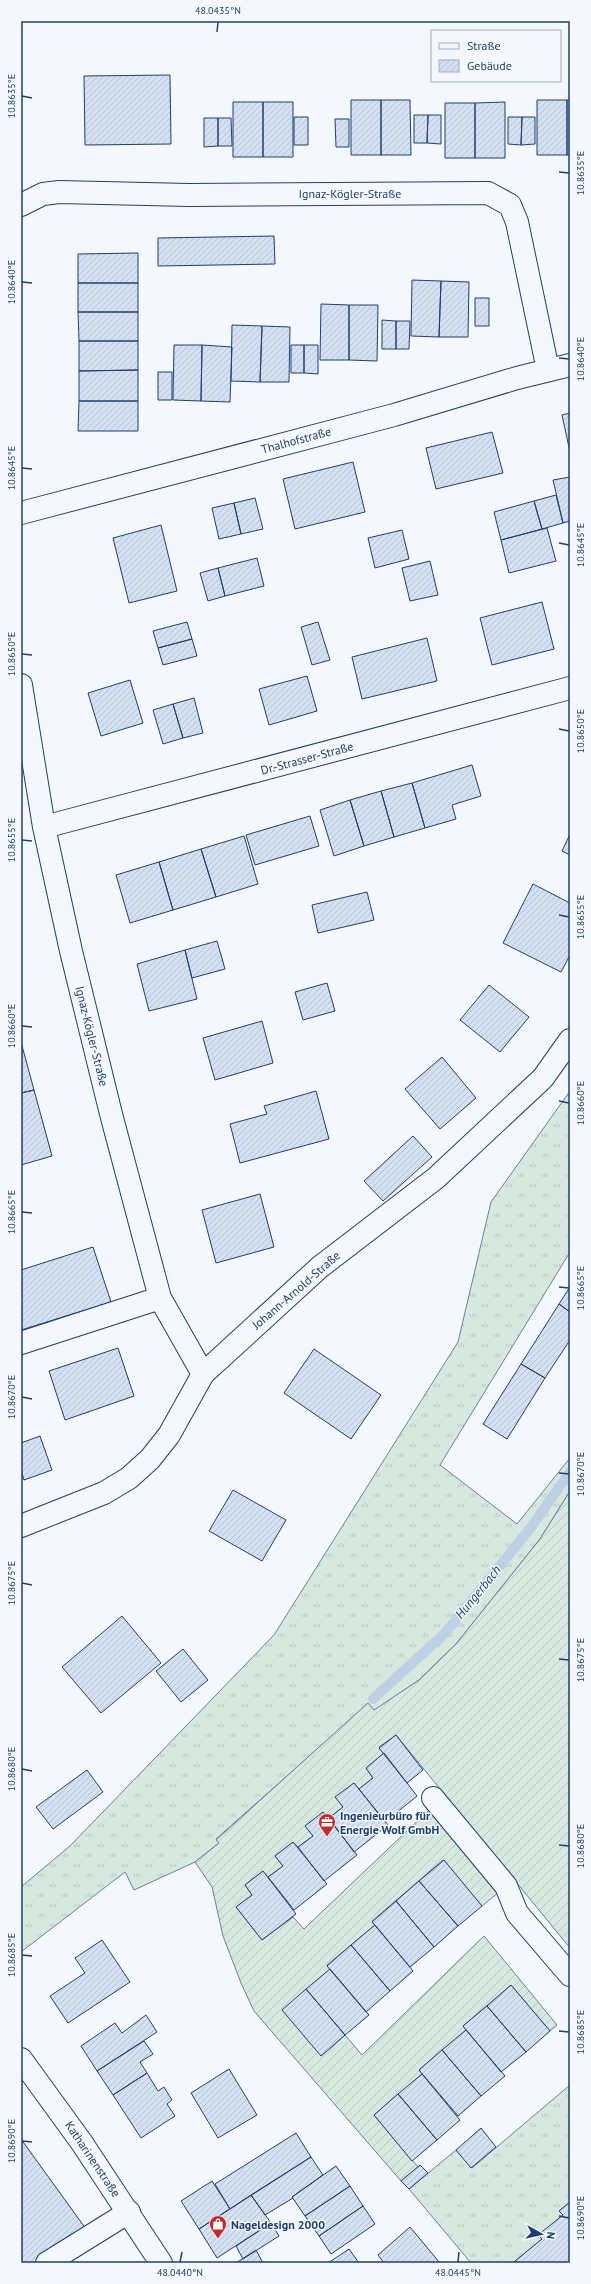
<svg xmlns="http://www.w3.org/2000/svg" width="591" height="2284" viewBox="0 0 591 2284" font-family="'PT Sans',sans-serif">
  <style>
    .grass { fill: url(#grass-tufts); stroke: #687fa3 }
    .garden { fill: url(#garden-furrows); stroke: #687fa3 }
    .lines { fill: none; stroke-linecap: round; stroke-linejoin: round }
    .stream { stroke: #bed0e5; stroke-width: 10 }
    .building { fill: url(#building-hatch); stroke: #1d3f73 }
    .minor-casing { stroke: #1d3f73; stroke-width: 24 }
    .major-casing { stroke: #1d3f73; stroke-width: 24 }
    .minor { stroke: #f4f7fb; stroke-width: 22 }
    .major { stroke: #f4f7fb; stroke-width: 22 }
    .ticks { fill: none; stroke: #1d3f73; stroke-width: 1.5 }
    .labels { text-anchor: middle; dominant-baseline: central; stroke-width: 3; stroke-linejoin: round; paint-order: stroke }
    .street-label { font-size: 12px; fill: #1d3f73; stroke: #f4f7fb }
    .poi-label { font-size: 12px; font-weight: bold; fill: #1d3f73; stroke: #f4f7fb; text-anchor: start }
    .water-label { font-size: 13px; font-style: italic; fill: #1d3f73; stroke: #f4f7fb }
    .neatline { fill: none; stroke: #1d3f73; stroke-width: 1.5 }
    .ticks-label { font-size: 10px; text-anchor: middle; fill: #1d3f73 }
  </style>
  <defs>
    <pattern id="grass-tufts" width="24" height="20" patternUnits="userSpaceOnUse"><rect width="24" height="20" fill="#d7e8df"/><path d="M3 7l-1-3M5 7V3M7 7l1-3M15 17l-1-3M17 17v-4M19 17l1-3" fill="none" stroke="#b8c8c3"/></pattern>
    <pattern id="garden-furrows" width="10" height="10" patternUnits="userSpaceOnUse"><rect width="10" height="10" fill="#d7e8df"/><path d="M-1 1l2-2M0 10L10 0M9 11l2-2" fill="none" stroke="#b8c8c3"/></pattern>
    <pattern id="building-hatch" width="6" height="6" patternUnits="userSpaceOnUse"><rect width="6" height="6" fill="#d5e0f0"/><path d="M-1 1l2-2M0 6l6-6M5 7l2-2" fill="none" stroke="#b6c1d1"/></pattern>
  </defs>
  <rect width="100%" height="100%" fill="#f4f7fb"/>
  <path class="grass" d="M570,1091v161l-130,213 77,59 53,-66v33l-30,48 -84,105 -37,36 -45,31 -6,-7 -152,135 3,4 -24,19 -61,28 -9,-18 -104,80v-65l49,-41 204,-211 184,-293 33,-140z
    M570,2085v117l-11,9 4,4 -24,20 3,4 -29,24h-42l-62,-74 47,-39 16,18z"/>
  <path class="garden" d="M570,1491v457l-174,-213 -17,12 5,6 -18,15 7,10 -14,11 -5,-6 -18,14 7,10 -14,11 -6,-6 -17,14 7,10 -15,11 -5,-5 -18,14 8,10 -15,11 -5,-6 -18,14 7,10 -16,12 26,33 31,-23 11,12 126,-120 69,83 -17,14 -39,-46 -71,61 3,4 -48,40 3,4 -9,87 24,-21 17,20 122,-119 73,89 -7,6 -39,-46 -48,41 3,4 -47,40 3,4 -48,41 44,52 -17,14 -147,-170 -13,-28 -18,-47 -11,-49 -17,-25 24,-19 -3,-3 152,-137 6,7 45,-30 37,-36 84,-105z"/>
  <g class="lines">
    <path class="stream" d="M373,1699l72,-66 84,-103 41,-58"/>
  </g>
  <path class="building" d="M170,75l1,69 -86,1 -1,-69z
    M351,100h30v55h-30z
    M381,100h29l1,55h-30z
    M537,100h30v55h-30z
    M567,100h3v55h-3z
    M233,102h30v55h-30z
    M263,102h30v55h-30z
    M505,102v56h-30v-55z
    M445,103h30v55h-30z
    M414,115h14l-1,28h-13z
    M428,115h13v29l-14,-1z
    M294,117h14v28h-14z
    M508,117h14l-1,28 -13,-1z
    M522,117h13v27l-14,1z
    M204,118h14v28l-14,1z
    M218,118h13l1,28h-14z
    M335,119h14v28h-13z
    M274,236l1,28 -117,2v-28z
    M138,253v30h-60v-29z
    M412,280l29,1 -2,56 -28,-1z
    M441,281l28,1 -1,55h-29z
    M78,283h60v29h-60z
    M475,298h14v28h-14z
    M321,304l28,1v55h-29z
    M349,305h29l-1,56 -28,-1z
    M78,312h60v29h-59z
    M382,320l14,1v28h-14z
    M396,321h14l-1,28h-13z
    M232,325l30,1 -2,56 -29,-1z
    M262,326l28,1 -1,55h-29z
    M79,341h59v29l-59,1z
    M174,345h28l-1,56 -28,-1z
    M202,345l30,2 -2,55 -29,-1z
    M291,345h13v28h-13z
    M304,345h14v29l-14,-1z
    M138,370v31h-59v-30z
    M158,372h14v28h-14z
    M79,401h59v30h-60z
    M570,413v39l-8,-37z
    M492,432l11,41 -67,16 -10,-41z
    M353,462l12,50 -70,17 -12,-50z
    M570,477v44l-7,2 -10,-43z
    M556,495l7,28 -21,6 -8,-28z
    M255,498l8,31 -22,5 -7,-31z
    M534,501l8,28 -41,11 -7,-28z
    M234,503l7,31 -22,5 -7,-31z
    M161,525l16,66 -48,12 -16,-65z
    M547,528l9,33 -47,12 -8,-33z
    M402,530l7,29 -34,9 -7,-30z
    M257,558l7,28 -39,10 -7,-28z
    M430,561l8,34 -28,6 -8,-33z
    M218,568l7,28 -17,5 -8,-28z
    M542,602l12,47 -62,16 -12,-47z
    M187,622l5,17 -34,9 -5,-17z
    M318,622l12,38 -18,5 -11,-38z
    M427,638l10,43 -75,18 -10,-42z
    M192,639l5,17 -34,9 -5,-17z
    M307,676l10,35 -48,14 -10,-36z
    M130,680l13,43 -42,13 -13,-43z
    M194,698l9,35 -20,5 -10,-34z
    M173,704l10,34 -20,6 -10,-34z
    M472,765l9,31 -29,9 4,14 -31,9 -13,-45z
    M412,783l13,45 -31,9 -13,-46z
    M381,791l13,46 -30,9 -14,-46z
    M350,800l14,46 -30,10 -14,-46z
    M310,816l9,30 -64,19 -9,-30z
    M570,834v21l-8,-4z
    M244,836l14,48 -42,13 -15,-48z
    M201,849l15,48 -43,13 -14,-48z
    M159,862l14,48 -43,13 -14,-48z
    M533,884l37,19v52l-9,17 -58,-29z
    M367,892l7,28 -56,13 -6,-28z
    M217,941l8,28 -33,9 -7,-28z
    M185,950l12,49 -48,12 -12,-47z
    M327,983l8,28 -32,9 -8,-28z
    M489,985l40,32 -29,35 -40,-32z
    M262,1021l11,42 -58,17 -12,-42z
    M21,1042l13,48 -13,3z
    M442,1057l34,41 -36,31 -35,-40z
    M34,1090l18,66 -31,9v-72z
    M316,1091l13,48 -89,24 -10,-39 37,-10 -3,-8z
    M413,1136l19,21 -49,44 -19,-20z
    M260,1194l14,53 -58,16 -14,-53z
    M93,1247l18,55 -90,28v-60z
    M570,1287v25l-11,-8z
    M559,1304l11,8v28l-25,38 -24,-14z
    M118,1348l16,48 -69,24 -16,-49z
    M314,1349l67,46 -30,44 -67,-46z
    M521,1364l24,14 -38,61 -24,-15z
    M40,1436l12,34 -28,10 -3,-10v-27z
    M233,1490l53,30 -24,41 -53,-30z
    M122,1616l39,47 -60,50 -39,-46z
    M183,1649l25,31 -27,22 -25,-31z
    M396,1735l27,35 -16,13 -28,-35z
    M384,1753l33,43 -32,26 -26,-33 14,-11 -7,-10z
    M87,1770l16,22 -50,37 -17,-22z
    M354,1783l34,42 -34,27 -25,-34 14,-11 -8,-10z
    M323,1812l34,43 -33,26 -26,-34 15,-11 -8,-10z
    M293,1842l34,42 -33,26 -26,-33 15,-11 -8,-10z
    M444,1860l38,46 -24,20 -39,-45z
    M263,1871l33,43 -34,26 -26,-33 16,-12 -7,-10z
    M419,1881l39,45 -24,21 -38,-46z
    M396,1901l38,46 -24,20 -38,-45z
    M375,1925l38,46 -23,20 -39,-46z
    M102,1940l28,42 -62,41 -18,-27 35,-23 -10,-15z
    M351,1945l39,46 -24,21 -39,-46z
    M330,1969l39,46 -24,20 -39,-46z
    M511,1985l39,46 -24,21 -39,-46z
    M306,1989l39,46 -24,21 -39,-46z
    M487,2006l39,46 -25,20 -38,-46z
    M146,2015l11,17 -60,39 -16,-25 34,-23 7,10z
    M466,2030l39,46 -24,20 -39,-46z
    M144,2041l9,13 -13,8 7,11 -34,22 -16,-24z
    M442,2050l39,46 -23,20 -39,-46z
    M229,2069l28,46 -39,23 -27,-45z
    M147,2073l11,18 6,-4 8,13 -5,4 8,12 -34,22 -28,-43z
    M422,2074l38,46 -23,20 -39,-46z
    M398,2094l39,46 -25,21 -38,-46z
    M481,2128l15,19 -25,21 -15,-18z
    M296,2133l15,24 -81,52 -15,-25z
    M21,2139l65,90 -47,34h-18z
    M311,2157l12,18 -31,22 1,1 -28,17 -14,-20z
    M420,2165l8,8 -19,16 -8,-8z
    M336,2166l14,20 -45,30 -13,-19z
    M212,2181l18,28 -31,20 -18,-28z
    M350,2186l13,20 -44,30 -14,-20z
    M251,2195l20,28 -54,35 -18,-29z
    M570,2202v61h-53l-2,-2 27,-22 -4,-4 25,-20 -4,-4z
    M363,2206l12,18 -44,30 -12,-18z
    M271,2223l8,13 -36,23 -7,-13z
    M410,2227l30,36h-56l-6,-8z
    M349,2249l10,14h-31z
    M256,2250l7,13h-27z"/>
  <g class="lines">
    <g class="minor-casing">
      <path id="minor" d="M21,205l22,-11 16,-2 130,3 299,-2 22,12 7,17 31,148
        M21,513l373,-98 123,-37 53,-13
        M21,685l23,142 27,124 40,163 49,184 43,76
        M44,827l526,-139
        M21,1343l139,-45
        M21,1526l83,-33 25,-15 21,-19 19,-24 34,-61 117,-107 116,-89 107,-100 27,-38
        M433,1798l73,88 11,27 53,62
        M47,2263l82,-51"/>
    </g>
    <g class="major-casing">
      <path id="major" d="M21,2059l61,84 79,120"/>
    </g>
    <use href="#minor" class="minor"/>
    <use href="#major" class="major"/>
  </g>
  <path class="ticks" d="M217,32l1,-10M22,96l10,2M559,172l10,1M22,282l10,1M559,358l10,1M22,468l10,1M559,543l10,2M22,654l10,1M559,729l10,2M22,840l10,1M559,915l10,2M22,1026l10,1M559,1101l10,2M22,1212l10,1M559,1287l10,1M22,1397l10,2M559,1473l10,1M22,1583l10,2M559,1659l10,1M22,1769l10,2M559,1845l10,1M22,1955l10,1M559,2031l10,1M22,2141l10,1M559,2216l10,2M180,2262l2,-10M458,2262l1,-10"/>
  <defs>
    <g id="office-pin" transform="scale(0.9)"><path d="M0 17L-7.5 6A9.5 9.5 0 1 1 7.5 6Z" fill="#c62828" stroke="#f4f7fb"/><path d="M-6-3h4V-5.5h4V-3h4V5H-6ZM-1-4.5V-3h2v-1.5ZM-6 0V1H6V0Z" fill="#fff"/></g>
    <g id="shop-pin" transform="scale(0.9)"><path d="M0 17L-7.5 6A9.5 9.5 0 1 1 7.5 6Z" fill="#c62828" stroke="#f4f7fb"/><path d="M-5-2.5h2.3a2.7 3.5 0 0 1 5.4 0H5L5.5 6h-11ZM-1.5-2.5h3a1.5 2.3 0 0 0-3 0Z" fill="#fff"/></g>
  </defs>
  <g fill-rule="evenodd">
    <use href="#office-pin" x="327" y="1822"/>
    <use href="#shop-pin" x="218" y="2224"/>
  </g>
  <g class="labels">
    <g class="street-label">
      <text x="350" y="193">Ignaz-Kögler-Straße</text>
      <text transform="translate(296 440) rotate(-15)">Thalhofstraße</text>
      <text transform="translate(307 758) rotate(-15)">Dr.-Strasser-Straße</text>
      <text transform="translate(92 1036) rotate(76)">Ignaz-Kögler-Straße</text>
      <text transform="translate(296 1290) rotate(-41)">Johann-Arnold-Straße</text>
      <text transform="translate(93 2159) rotate(56)">Katharinenstraße</text>
    </g>
    <g class="poi-label">
      <text x="340" y="1815">Ingenieurbüro für<tspan x="340" dy="14">Energie Wolf GmbH</tspan></text>
      <text x="231" y="2224">Nageldesign 2000</text>
    </g>
    <g class="water-label">
      <text transform="translate(478 1592) rotate(-51)">Hungerbach</text>
    </g>
  </g>
  <rect width="591" height="2284" fill="none" stroke="#f4f7fb" stroke-width="44"/>
  <rect x="431" y="30" width="130" height="52" fill="#f4f7fb" stroke="#9eadc5"/>
  <rect x="439" y="43" width="20" height="6" fill="#f4f7fb" stroke="#9eadc5"/>
  <text x="467" y="50" font-size="12" fill="#1d3f73">Straße</text>
  <rect x="439" y="60" width="20" height="12" fill="url(#building-hatch)" stroke="#9eadc5"/>
  <text x="467" y="70" font-size="12" fill="#1d3f73">Gebäude</text>
  <g transform="translate(541 2234) rotate(98)" stroke="#f4f7fb" stroke-width="3" paint-order="stroke">
  <path d="M0-3L7 15L0 10L-7 15Z" fill="#1d3f73"/>
  <text y="-6" font-size="11" font-weight="bold" text-anchor="middle" fill="#1d3f73">N</text>
  </g>
  <rect x="22" y="22" width="547" height="2240" class="neatline"/>
  <g class="ticks-label">
    <text x="218" y="14">48.0435°N</text>
    <text transform="translate(11 96) rotate(-90)" y="4">10.8635°E</text>
    <text transform="translate(580 173) rotate(-90)" y="4">10.8635°E</text>
    <text transform="translate(11 282) rotate(-90)" y="4">10.8640°E</text>
    <text transform="translate(580 359) rotate(-90)" y="4">10.8640°E</text>
    <text transform="translate(11 468) rotate(-90)" y="4">10.8645°E</text>
    <text transform="translate(580 545) rotate(-90)" y="4">10.8645°E</text>
    <text transform="translate(11 654) rotate(-90)" y="4">10.8650°E</text>
    <text transform="translate(580 731) rotate(-90)" y="4">10.8650°E</text>
    <text transform="translate(11 840) rotate(-90)" y="4">10.8655°E</text>
    <text transform="translate(580 917) rotate(-90)" y="4">10.8655°E</text>
    <text transform="translate(11 1026) rotate(-90)" y="4">10.8660°E</text>
    <text transform="translate(580 1103) rotate(-90)" y="4">10.8660°E</text>
    <text transform="translate(11 1212) rotate(-90)" y="4">10.8665°E</text>
    <text transform="translate(580 1288) rotate(-90)" y="4">10.8665°E</text>
    <text transform="translate(11 1397) rotate(-90)" y="4">10.8670°E</text>
    <text transform="translate(580 1474) rotate(-90)" y="4">10.8670°E</text>
    <text transform="translate(11 1583) rotate(-90)" y="4">10.8675°E</text>
    <text transform="translate(580 1660) rotate(-90)" y="4">10.8675°E</text>
    <text transform="translate(11 1769) rotate(-90)" y="4">10.8680°E</text>
    <text transform="translate(580 1846) rotate(-90)" y="4">10.8680°E</text>
    <text transform="translate(11 1955) rotate(-90)" y="4">10.8685°E</text>
    <text transform="translate(580 2032) rotate(-90)" y="4">10.8685°E</text>
    <text transform="translate(11 2141) rotate(-90)" y="4">10.8690°E</text>
    <text transform="translate(580 2218) rotate(-90)" y="4">10.8690°E</text>
    <text x="180" y="2276">48.0440°N</text>
    <text x="458" y="2276">48.0445°N</text>
  </g>
</svg>
